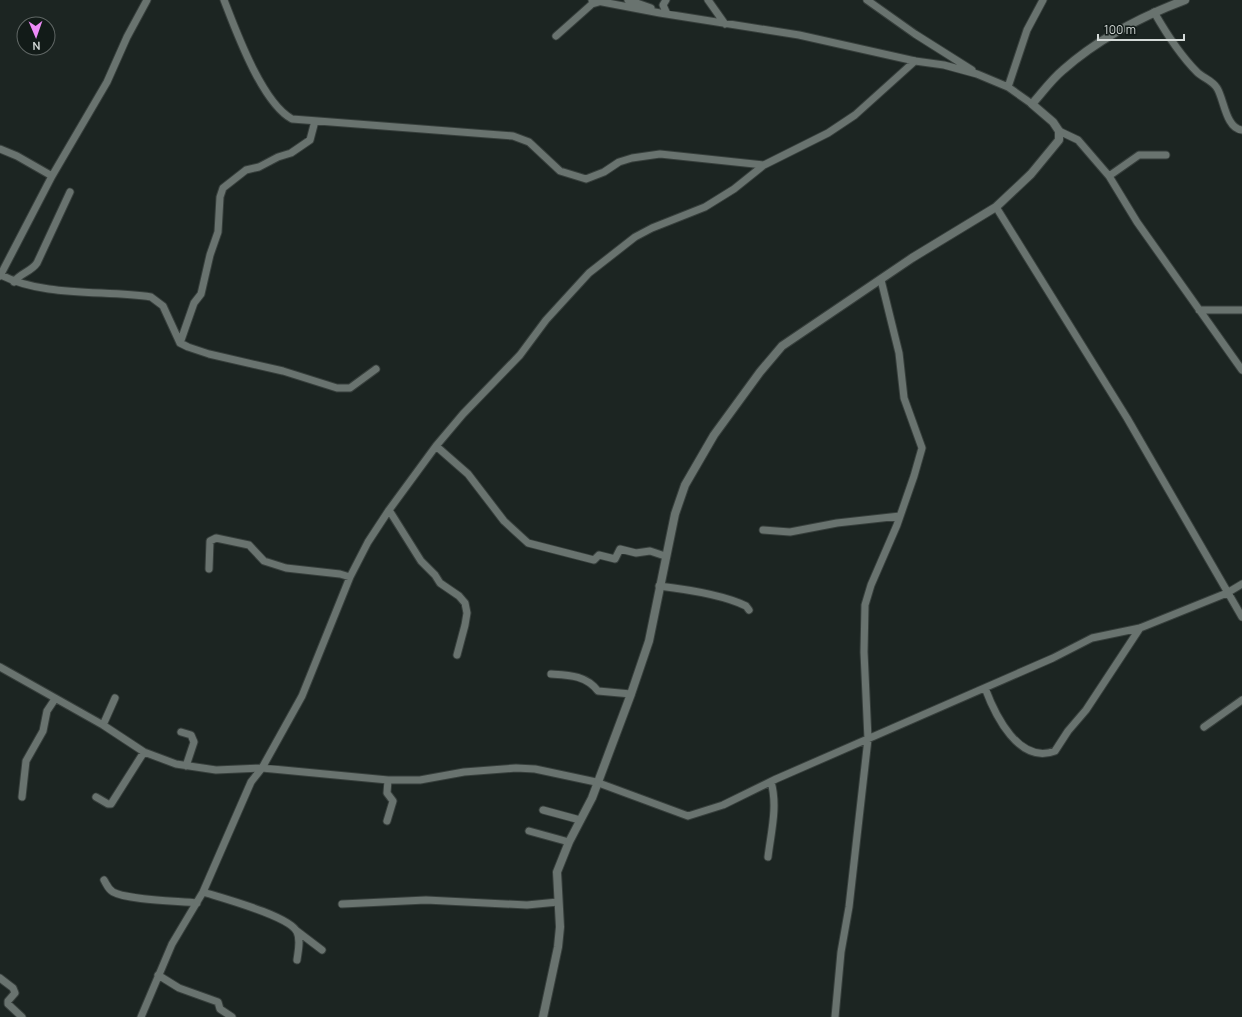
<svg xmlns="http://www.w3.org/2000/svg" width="1242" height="1017" viewBox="0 0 1242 1017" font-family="Manrope,sans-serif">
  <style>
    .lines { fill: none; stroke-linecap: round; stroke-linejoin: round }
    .minor-casing { stroke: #373f3c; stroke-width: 9 }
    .tertiary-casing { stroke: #373f3c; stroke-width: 10 }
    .minor { stroke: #69736f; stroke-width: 7 }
    .tertiary { stroke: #69736f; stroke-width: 8 }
  </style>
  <rect width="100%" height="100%" fill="#1c2522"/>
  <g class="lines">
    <g class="minor-casing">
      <path id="minor" d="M224,0c12,31 38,103 68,119l221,17 16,6 31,29 26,8 18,-7 15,-10 13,-4 28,-4 104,11
        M592,0l68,13 139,22 116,26 29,4 33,9 31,13 24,17
        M628,0l23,8
        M666,0l-3,5 4,9
        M708,0l17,24
        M867,0l48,34 57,36
        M1154,12c12,21 26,43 43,60 6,6 15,8 20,16 7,11 9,41 25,42
        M556,36l36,-32 7,-2
        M1008,87l19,-57 16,-30
        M1059,131l19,9 31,36 28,46 105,148
        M0,149l17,7 35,20
        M1109,176l30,-21h27
        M996,207l131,211 115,199
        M1,275c43,22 102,15 150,22l12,9 17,37 8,4 21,7 74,17 54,17h13l26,-19
        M0,276l52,-100 55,-94 20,-45 20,-37
        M14,282c6,-9 17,-10 23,-19l33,-71
        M1199,310h43
        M180,343l14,-40 7,-9 9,-39 8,-23 2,-35 3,-9 23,-18 13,-3 19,-10 13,-4 19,-13 5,-19
        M436,446l32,28 36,47 24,22 66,17 5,-5 16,4 5,-10 16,4 14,-2 15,5
        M389,510l32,51 14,14 5,8 19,13 6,7 2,10 -2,12 -8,30
        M763,530l27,2 47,-9 63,-7
        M209,569l1,-28 6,-3 33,7 15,16 22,7 54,6 10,3
        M659,586c25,3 65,9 87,20l3,4
        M0,667l103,58 41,27 32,12 40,6 46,-2 126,12h32l44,-8 52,-4 19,1 61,13 92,34 35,-11 53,-26 277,-121 39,-20 48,-10 87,-35 15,-9
        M551,674c17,1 35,1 47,17l33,3
        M985,688c10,27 34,77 70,63l13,-20 18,-21 54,-82
        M103,725l12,-27
        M1204,727l38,-27
        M181,732l10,3 3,7 -8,24
        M22,797l4,-36 17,-30 4,-20 8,-12
        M96,797l12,7h3l33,-52
        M543,810l37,10
        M387,821l6,-20 -6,-8 1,-13
        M529,831l40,11
        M768,857c3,-25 10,-51 3,-75
        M104,880c3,5 4,9 9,12 14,8 66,9 84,11
        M203,892c19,6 87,24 94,40 4,8 1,20 0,28
        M342,904l84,-4 101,5 31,-3
        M297,931l25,19
        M158,975l21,13 39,14 2,7 12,8
        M0,978l13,10 2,5 -7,8v3l14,13
        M141,1017l31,-73 31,-52 48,-110 11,-14 40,-72 48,-119 18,-35 21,-32 47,-64 27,-32 57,-59 26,-35 43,-47 46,-36 17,-9 53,-21 29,-18 30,-24 64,-32 27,-18 60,-54
        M835,1017l6,-65 8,-45 19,-168 -4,-87 1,-47 6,-20 26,-60 17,-49 8,-28 -18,-50 -5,-45 -18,-73"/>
    </g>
    <g class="tertiary-casing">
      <path id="tertiary" d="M543,1017l15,-70 2,-20 -3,-55 12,-30 23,-44 39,-104 18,-53 26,-127 10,-29 29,-50 46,-63 22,-26 130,-88 84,-51 35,-33 28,-34v-9l-6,-9 -21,-18c10,-11 19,-24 31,-34 36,-32 77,-53 122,-70"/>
    </g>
    <use href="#minor" class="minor"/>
    <use href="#tertiary" class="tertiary"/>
  </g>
  <g transform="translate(36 36) rotate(178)"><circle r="19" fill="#121b18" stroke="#606765"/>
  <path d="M0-3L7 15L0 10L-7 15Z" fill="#ee8bf8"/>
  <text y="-6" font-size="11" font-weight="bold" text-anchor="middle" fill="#d4dad8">N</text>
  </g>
  <path d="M1098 34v6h86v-6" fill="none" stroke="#d4dad8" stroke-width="2"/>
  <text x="1104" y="34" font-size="12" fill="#d4dad8" stroke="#121b18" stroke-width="3" paint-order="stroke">100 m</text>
</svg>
